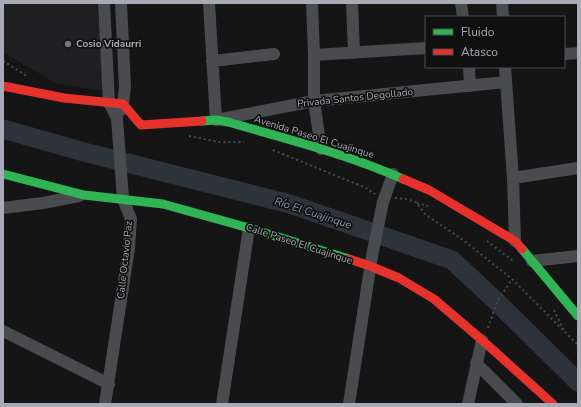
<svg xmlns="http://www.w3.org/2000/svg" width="581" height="407" viewBox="0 0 581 407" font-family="'Nunito Sans',sans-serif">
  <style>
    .built { fill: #1f1f21 }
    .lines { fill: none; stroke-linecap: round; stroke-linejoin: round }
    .river { stroke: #2d333a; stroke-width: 19 }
    .path { stroke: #4b4c4f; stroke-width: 2; stroke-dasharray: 2 3; stroke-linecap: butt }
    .street { stroke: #4a4b4e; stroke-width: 12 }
    .fast { stroke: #30b455; stroke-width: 9 }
    .jam { stroke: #e5322d; stroke-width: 9 }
    .poi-dot { fill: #75767d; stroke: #101011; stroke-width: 1.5 }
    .labels { text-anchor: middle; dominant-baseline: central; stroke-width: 3.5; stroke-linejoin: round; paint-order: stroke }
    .poi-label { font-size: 10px; font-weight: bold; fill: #a8aab5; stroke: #101011; text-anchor: start }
    .street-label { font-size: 10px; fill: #a8aab5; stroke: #101011 }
    .water-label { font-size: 11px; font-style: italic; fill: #8294ad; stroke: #101011 }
  </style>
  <rect width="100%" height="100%" fill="#151516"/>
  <path class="built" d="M3,3h94l8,88 -48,-7 -54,-32z"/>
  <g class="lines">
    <path class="river" d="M3,129l81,23 206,52 162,56 45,42 81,80"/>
    <path class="path" d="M3,61l24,15
      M189,136l30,6h25
      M273,150l93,38 9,6
      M395,198l10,1 11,3 10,13 37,25 49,39 66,66
      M417,203l11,3
      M487,241l26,20
      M554,310l10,21
      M488,328l9,-26 15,-23"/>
    <path class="street" d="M104,3l5,100 8,15 6,81 8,20 -2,29 -24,156
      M209,3l7,117 98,-19 192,-19
      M312,3l2,52v46l7,48
      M352,3l2,50
      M461,3l2,14
      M502,3l1,14
      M564,54l14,-1
      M314,55l112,-7
      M212,61l62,-7
      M469,67l1,19
      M505,67l8,111 2,63
      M120,111l3,-7 2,-17 -4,-84
      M513,178l65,-10
      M3,208l40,-5 36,-7
      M532,261l46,-5
      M3,331l106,53
      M476,363l41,41
      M222,404l27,-176
      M349,404l23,-148 11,-54 10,-28
      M468,404l14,-64"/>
    <path class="fast" d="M202,121l14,-1 12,2c59,17 119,32 175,57
      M3,174l81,21 79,9 86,24 100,31
      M522,249l56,67"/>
    <path class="jam" d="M3,86l61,12 59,6 18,21 61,-4
      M403,179l26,11 86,51 7,8
      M349,259l21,7 29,12 35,21 48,41 71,64"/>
  </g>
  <circle class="poi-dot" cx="68" cy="44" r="4"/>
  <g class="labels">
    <g class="poi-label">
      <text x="76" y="44">Cosio Vidaurri</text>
    </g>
    <g class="street-label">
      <text transform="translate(355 98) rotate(-6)">Privada Santos Degollado</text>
      <text transform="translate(314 137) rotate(17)">Avenida Paseo El Cuajinque</text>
      <text transform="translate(299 244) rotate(18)">Calle Paseo El Cuajinque</text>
      <text transform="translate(125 260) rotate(-84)">Calle Octavio Paz</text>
    </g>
    <g class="water-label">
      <text transform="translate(313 213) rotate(18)">Río El Cuajinque</text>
    </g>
  </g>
  <rect width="581" height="407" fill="none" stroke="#a8aab5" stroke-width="8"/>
  <rect x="425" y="16" width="140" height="52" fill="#101011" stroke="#4d4e53"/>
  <rect x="433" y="29" width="20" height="6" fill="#30b455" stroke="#4d4e53"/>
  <text x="461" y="36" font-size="12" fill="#a8aab5">Fluido</text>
  <rect x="433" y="49" width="20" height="6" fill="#e5322d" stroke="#4d4e53"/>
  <text x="461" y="56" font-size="12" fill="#a8aab5">Atasco</text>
</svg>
